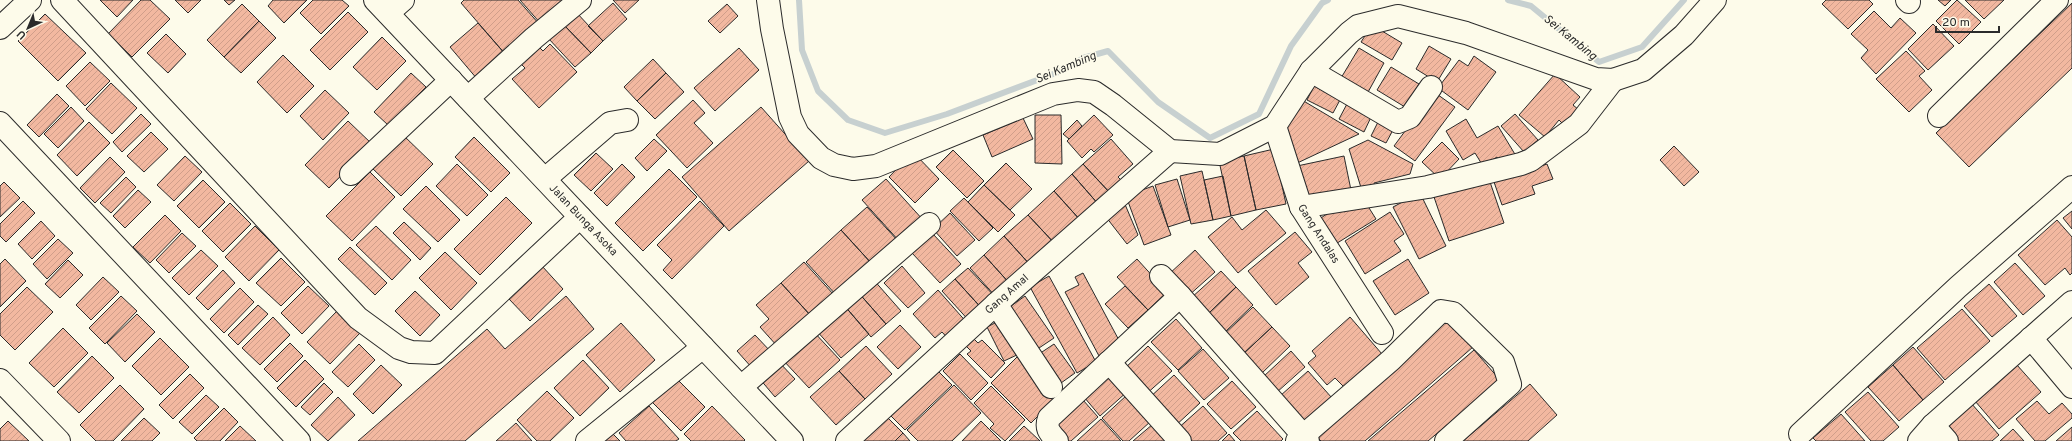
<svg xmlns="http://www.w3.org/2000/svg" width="2072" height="441" viewBox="0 0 2072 441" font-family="Overpass,sans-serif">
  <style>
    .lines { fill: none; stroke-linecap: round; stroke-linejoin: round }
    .stream { stroke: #c7d0d0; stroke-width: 6 }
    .building { fill: url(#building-hatch); stroke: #2b2b2b }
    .minor-casing { stroke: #2b2b2b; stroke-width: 24 }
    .minor { stroke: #fdfbea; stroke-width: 22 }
    .labels { text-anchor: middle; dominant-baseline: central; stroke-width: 3; stroke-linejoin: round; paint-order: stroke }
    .street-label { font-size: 11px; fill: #2b2b2b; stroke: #fdfbea }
    .water-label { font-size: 12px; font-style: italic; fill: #2b2b2b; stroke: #fdfbea }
  </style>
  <defs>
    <pattern id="building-hatch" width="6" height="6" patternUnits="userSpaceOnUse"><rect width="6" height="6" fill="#f2b8a0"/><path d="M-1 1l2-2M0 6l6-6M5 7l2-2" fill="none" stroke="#d09e8a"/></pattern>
  </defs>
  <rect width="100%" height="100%" fill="#fdfbea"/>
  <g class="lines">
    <path class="stream" d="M799,0l3,50 16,41 30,29 37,13 62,-19 117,-44 19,-12 25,-7 50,51 52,36 49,-24 32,-68 31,-43 6,-3
      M1508,0l23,6 68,56 43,-15 42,-47"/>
  </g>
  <path class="building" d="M100,0h33l-16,17z
    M141,0h9l20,19 -38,38 -24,-23z
    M175,0h26l-13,13z
    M224,0h11l-6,5z
    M273,0h34l-23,23 -16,-17z
    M313,0h29l7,6 -28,28 -21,-21z
    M464,0h54l22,25 -34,30 -45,-52z
    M520,0h43l2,2 -24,22z
    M613,0h26l-14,13z
    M1826,0h43l4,4 -25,25 -26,-25z
    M1938,0h13l-6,6z
    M1957,0l24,22 -22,22 -23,-23z
    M1965,0h39l-20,19z
    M613,3l14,16 -24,22 -15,-15z
    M2072,3v65l-103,99 -33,-34z
    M242,4l17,17 -35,36 -17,-17z
    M727,4l11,12 -18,17 -12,-12z
    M1874,11l17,17 9,-10 16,15 -40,41 -15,-16 7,-8 -17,-16z
    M348,12l20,20 -38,38 -20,-20z
    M576,12l27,29 -12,12 -28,-29z
    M45,14l41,39 -28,28 -40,-40z
    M259,21l17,17 -35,35 -17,-16z
    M478,23l28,32 -28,25 -28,-33z
    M563,24l28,29 -16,14 -27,-29z
    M1933,24l21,22 -26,24 -20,-21z
    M1372,25l30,18 -10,17 -31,-18z
    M166,34l20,20 -18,19 -21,-20z
    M382,37l24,24 -29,29 -24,-23z
    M550,44l27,28 -38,36 -27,-29 13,-11 -6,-6 18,-17 6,6z
    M1429,46l22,13 -14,23 -21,-13z
    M739,48l20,22 -44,41 -21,-23z
    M1359,48l25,15 -17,31 -26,-16z
    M1906,51l19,20 -6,5 13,14 -23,22 -33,-33z
    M283,55l31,31 -27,27 -30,-31z
    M1474,56l22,16 -28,38 -30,-22 21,-28 9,6z
    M653,59l13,14 -29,28 -13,-14z
    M90,62l20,19 -25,25 -19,-20z
    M1391,67l28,17 -14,23 -28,-17z
    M411,73l15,14 -38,38 -14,-13z
    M666,73l18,19 -29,27 -18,-18z
    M1555,74l25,23 -7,8 6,5 -14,16 -6,-6 -14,17 -26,-22z
    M111,83l26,25 -25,26 -26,-25z
    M1314,86l26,14 -7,13 -26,-13z
    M325,90l24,23 -26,27 -23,-24z
    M1434,92l21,15 -40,54 -21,-15z
    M57,94l12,12 -30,31 -12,-12z
    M693,100l12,13 -11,10 19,20 -26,25 -31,-33z
    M1302,100l57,34 -66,31 -11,-40z
    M1348,102l24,13 -8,17 -25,-13z
    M71,107l13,14 -26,27 -14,-14z
    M761,107l48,54 -80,70 -47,-54z
    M141,114l10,10 -29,28 -9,-10z
    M1515,114l23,26 -14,12 -23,-26z
    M1035,115h26l1,49 -27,-1z
    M1094,115l19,20 -19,17 -3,-3 -9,9 -15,-17z
    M1023,118l10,21 -41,18 -9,-22z
    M1466,119l11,19 21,-12 18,30 -15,9 -4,-8 -14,9 -8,-13 -12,7 -17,-29z
    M1077,120l5,6 -13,13 -6,-5z
    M348,121l24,23 -43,44 -24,-23z
    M89,122l21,21 -33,33 -20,-21z
    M1378,122l15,8 -7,13 -15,-7z
    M151,132l17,17 -24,23 -17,-16z
    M403,135l30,29 -32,32 -30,-29z
    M474,137l36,36 -19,19 -36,-35z
    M654,139l13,12 -20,20 -12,-13z
    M1111,139l22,25 -15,13 6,6 -13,11 -28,-30z
    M1368,140l45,24 -3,10 -36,9 2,7 -13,4 -14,-45z
    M1442,142l17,17 -19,20 -18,-17z
    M1674,146l25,26 -15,14 -24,-26z
    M1274,149l12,55 -30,6 -12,-54z
    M953,150l31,31 -17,17 -31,-31z
    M913,152l26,27 -24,24 -26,-26z
    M596,153l17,16 -22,22 -17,-16z
    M185,156l17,16 -28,29 -17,-16z
    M1244,156l12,54 -25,6 -12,-55z
    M1344,156l8,39 -46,9 -9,-38z
    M110,157l15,15 -30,31 -15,-15z
    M1006,163l26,26 -22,21 -26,-25z
    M457,164l31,31 -21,21 -31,-30z
    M622,164l13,13 -28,29 -13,-13z
    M1083,164l28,30 -12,11 -27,-31z
    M1547,164l6,15 -21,7 3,8 -33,11 -8,-23z
    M669,169l28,28 -54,54 -28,-28z
    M1202,171l11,49 -22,4 -11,-48z
    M370,172l25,25 -43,44 -26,-25z
    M1072,174l27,31 -18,16 -27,-30z
    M1223,176l8,40 -18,4 -9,-40z
    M126,177l10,10 -25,26 -11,-10z
    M886,179l38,42 -24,21 -38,-42z
    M1177,179l13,41 -22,7 -13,-42z
    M1489,179l15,44 -55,18 -15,-44z
    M203,180l22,22 -26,26 -22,-22z
    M4,182l16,16 -20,19v-31z
    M984,185l31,30 -17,17 -30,-30z
    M426,186l34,34 -22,22 -35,-33z
    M1153,186l18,49 -27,10 -18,-49z
    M138,190l13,12 -26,26 -12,-12z
    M1054,191l27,30 -25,24 -28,-30z
    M1420,193l26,53 -27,13 -26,-52z
    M506,197l26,26 -52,52 -26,-26z
    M964,198l29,30 -14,13 -29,-30z
    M1364,200l12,19 -42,26 -16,-25 22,-15 4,7z
    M23,201l12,12 -29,29 -6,-6v-12z
    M700,201l24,25 -52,53 -9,-9 9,-10 -15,-15z
    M1124,202l14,33 -11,9 -21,-27z
    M230,203l21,21 -28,28 -21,-21z
    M867,207l31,34 -26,23 -31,-34z
    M1266,210l20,23 -48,40 -30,-36 24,-20 10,13z
    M2072,211v18l-9,-11z
    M1390,212l14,22 -10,7 7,10 -36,23 -20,-33z
    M950,213l25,27 -18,16 -24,-27z
    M165,215l16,16 -31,32 -17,-16z
    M1028,215l28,30 -24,22 -28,-31z
    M2057,220l15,17v36l-2,2 -5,-7 -20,17 -27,-30z
    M41,221l14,15 -23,23 -14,-15z
    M404,222l27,26 -11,12 -27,-27z
    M255,226l24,24 -30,31 -24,-24z
    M376,226l35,34 -19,20 -36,-35z
    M841,230l31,34 -35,32 -31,-34z
    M1295,232l17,20 -14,11 11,14 -33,28 -28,-34z
    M182,233l14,13 -27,27 -13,-13z
    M933,234l28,30 -21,19 -28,-30z
    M1004,236l28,31 -21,18 -27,-30z
    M58,239l15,14 -26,26 -14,-15z
    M350,247l37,36 -12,12 -37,-36z
    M201,250l17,16 -29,29 -17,-17z
    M1195,250l20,22 -28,25 -19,-22z
    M445,252l32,31 -26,27 -32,-32z
    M984,255l27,30 -14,13 -27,-30z
    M281,258l24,24 -24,24 -25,-23z
    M5,259l21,22 -26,26v-43z
    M1137,259l30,33 -19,18 -31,-33z
    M1408,259l21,34 -34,22 -22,-34z
    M68,260l15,15 -23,23 -15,-14z
    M804,262l30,33 -23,21 -30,-33z
    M2015,263l30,33 -22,19 -29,-33z
    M542,266l21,23 -33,32 -21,-22z
    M902,266l23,27 -17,15 -24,-25z
    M968,268l30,32 -13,12 -30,-33z
    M223,270l12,13 -27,27 -12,-12z
    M1221,271l15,16 -29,28 -16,-17z
    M1083,273l38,71 -22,12 -34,-64 14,-7 -4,-8z
    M1049,276l47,86 -19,11 -47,-86z
    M103,277l16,15 -28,28 -15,-15z
    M872,278l29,33 -15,13 -29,-33z
    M955,279l30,33 -13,12 -30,-33z
    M781,283l30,33 -33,31 -18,-20 9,-8 -13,-14z
    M1989,284l28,32 -25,21 -28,-31z
    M308,286l21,20 -27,28 -21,-21z
    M1125,286l23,24 -20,18 -23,-24z
    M27,287l26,25 -38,38 -15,-15v-21z
    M1236,287l17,18 -29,28 -17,-18z
    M240,288l14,14 -30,31 -14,-14z
    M938,290l31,35 -18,17 -9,-10 -7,6 -22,-24z
    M415,291l25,24 -20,21 -25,-25z
    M857,291l29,33 -15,13 -28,-33z
    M121,296l16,15 -32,33 -16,-16z
    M566,296l28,33 -129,112h-107l129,-112 18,20z
    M1025,296l29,42 -21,14 -29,-41z
    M843,304l26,30 -28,24 -26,-29z
    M258,305l10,9 -30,31 -10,-10z
    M1253,307l19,20 -30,28 -19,-20z
    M1962,309l28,32 -45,39 -28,-32z
    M337,311l23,22 -30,31 -23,-22z
    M137,314l18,18 -30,30 -18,-19z
    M273,317l17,18 -30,30 -18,-17z
    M1350,317l32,37 -38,33 -9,-9 -8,7 -19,-22 8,-7 -4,-5z
    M1448,317l25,30 -108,94h-44l-8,-8z
    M1176,319l26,29 -24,22 -27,-28z
    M1001,320l18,34 -15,7 -17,-34z
    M621,323l34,37 -35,32 -34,-37z
    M900,325l21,22 -23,22 -21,-22z
    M1272,327l18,19 -29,28 -19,-19z
    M63,328l25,25 -34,34 -25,-24z
    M813,331l27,29 -31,28 -27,-29z
    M755,335l17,18 -19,16 -16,-18z
    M160,338l29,29 -28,28 -29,-29z
    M973,338l5,5 4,-3 23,23 -14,15 -24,-24 4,-3 -5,-5z
    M290,343l13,13 -26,26 -13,-13z
    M359,344l16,16 -27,27 -16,-15z
    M1054,344l21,29 -21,15 -21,-30z
    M866,346l26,28 -27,25 -26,-28z
    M1148,346l24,25 -28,25 -22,-25z
    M1913,347l31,35 -21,18 -30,-35z
    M1203,349l26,29 -25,22 -26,-29z
    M1474,350l26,30 -72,61h-60z
    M1291,351l14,16 -29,26 -13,-16z
    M960,354l28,29 -17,17 -28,-29z
    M92,356l22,22 -35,35 -22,-21z
    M1017,357l40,40 -26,26 -40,-40z
    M305,360l19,19 -28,28 -19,-19z
    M583,360l26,28 -29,28 -26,-28z
    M778,361l17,18 -20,18 -16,-19z
    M931,364l21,21 -47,45 -21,-21z
    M381,365l21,20 -29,29 -20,-20z
    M1893,365l30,35 -24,21 -31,-34z
    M2017,365l24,27 -42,37 -24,-28z
    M839,371l26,28 -29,26 -26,-28z
    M1308,371l24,27 -27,25 -25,-27z
    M1112,373l16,18 -28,25 -16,-19z
    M190,374l14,14 -31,31 -14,-14z
    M1174,375l26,28 -26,24 -26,-28z
    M676,378l29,29 -24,24 -29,-29z
    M1232,381l24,26 -25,22 -24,-25z
    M324,383l9,9 -23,23 -9,-8z
    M1530,384l27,31 -29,26h-65z
    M120,385l24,24 -31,32h-17l-16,-16z
    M954,385l27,28 -29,28h-34l-11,-11z
    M991,386l34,34 -20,21 -15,-13 4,-4 -20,-21z
    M547,391l27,27 -24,23h-13l-20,-21z
    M1868,392l31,35 -16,14h-12l-26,-29z
    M206,395l13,12 -27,27 -13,-12z
    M1127,395l24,26 -22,20h-6l-21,-23z
    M338,397l17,18 -27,26 -17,-16z
    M1083,400l15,17 -27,24h-8l-11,-13z
    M2037,401l12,13 13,-11 10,11v4l-27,23h-10l-19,-22z
    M1971,403l28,32 -7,6h-35l-13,-14z
    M649,406l30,33 -3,2h-50l-7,-8z
    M712,406l33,34 -1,1h-53l-7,-7z
    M1203,406l24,27 -9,8h-32l-10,-11z
    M224,408l14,14 -18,19h-23l-3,-3z
    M1257,411l26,28 -2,2h-40l-8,-8z
    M882,412l21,21 -8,8h-44z
    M1841,414l24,27h-49l-3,-3z
    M144,418l16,15 -8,8h-31z
    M1101,419l20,22h-44z
    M8,421l21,20h-29v-12z
    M981,421l20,20h-39z
    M516,423l16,18h-36z
    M1153,424l15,17h-35z
    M240,426l16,15h-31z
    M1024,426l16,15h-31z
    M2072,427v14h-16z
    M2013,429l11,12h-24z
    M612,433l8,8h-16z
    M903,433l7,8h-15z
    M1229,434l6,7h-13z"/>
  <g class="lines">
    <g class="minor-casing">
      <g id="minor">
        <path d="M62,0l296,318 41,30 12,4 24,1 145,-136"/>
        <path id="s1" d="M375,0l417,441"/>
        <path d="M768,0l4,29 18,88 8,17 23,24 13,7 19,4 23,-3 177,-72 25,-4 16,2 19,13 57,46 50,3 55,-28 36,-55 38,-38 9,-7 40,-10 68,17 130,46 17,1 30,-10 41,-35 31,-35"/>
        <path d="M1907,0l2,2"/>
        <path d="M388,13l15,-13"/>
        <path d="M0,28l30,-28"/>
        <path d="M1311,71l87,51 12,-5 21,-30"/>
        <path d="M468,98l66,-60 46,-38"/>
        <path d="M1939,116l118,-116"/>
        <path d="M0,123l299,318"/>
        <path id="s2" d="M1275,126l26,81 81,126"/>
        <path d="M351,174l100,-94"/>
        <path d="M545,179l65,-56 17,-3"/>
        <path d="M1301,207l127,-20 93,-23 10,-4 48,-36 34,-44"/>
        <path d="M1161,276l19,20 128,145"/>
        <path d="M996,304l55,83"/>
        <path d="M2031,338l41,49"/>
        <path d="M1109,362l71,79"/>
        <path d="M0,380l59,61"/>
        <path d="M741,387l188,-163"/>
        <path d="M1933,425l14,16"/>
        <path d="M1800,434l158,-147 114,-100"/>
        <path d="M587,441l116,-94"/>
        <path id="s3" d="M847,441l149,-137 174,-153"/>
        <path d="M1057,441c-7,-8 -12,-12 -8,-23l131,-122"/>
        <path d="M1297,441l94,-81 50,-49 12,2 50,49 7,22 -64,57"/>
        <path d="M1919,441l14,-16 139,-123"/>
      </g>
    </g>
    <use href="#minor" class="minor"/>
  </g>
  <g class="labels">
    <g class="street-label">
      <text stroke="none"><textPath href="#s1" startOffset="303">Jalan Bunga Asoka</textPath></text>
      <text stroke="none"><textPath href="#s2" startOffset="117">Gang Andalas</textPath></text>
      <text stroke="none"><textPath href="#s3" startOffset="217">Gang Amal</textPath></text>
    </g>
    <g class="water-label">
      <text transform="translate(1570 38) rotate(39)">Sei Kambing</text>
      <text transform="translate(1066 68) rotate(-23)">Sei Kambing</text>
    </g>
  </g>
  <g transform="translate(28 28) rotate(224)" stroke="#fdfbea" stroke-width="3" paint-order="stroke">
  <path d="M0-3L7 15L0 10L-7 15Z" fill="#2b2b2b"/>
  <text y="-6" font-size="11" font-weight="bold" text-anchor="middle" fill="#2b2b2b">U</text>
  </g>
  <path d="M1936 26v6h63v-6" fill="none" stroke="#2b2b2b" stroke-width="2"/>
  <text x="1942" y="26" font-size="12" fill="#2b2b2b" stroke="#fdfbea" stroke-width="3" paint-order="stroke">20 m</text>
</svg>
